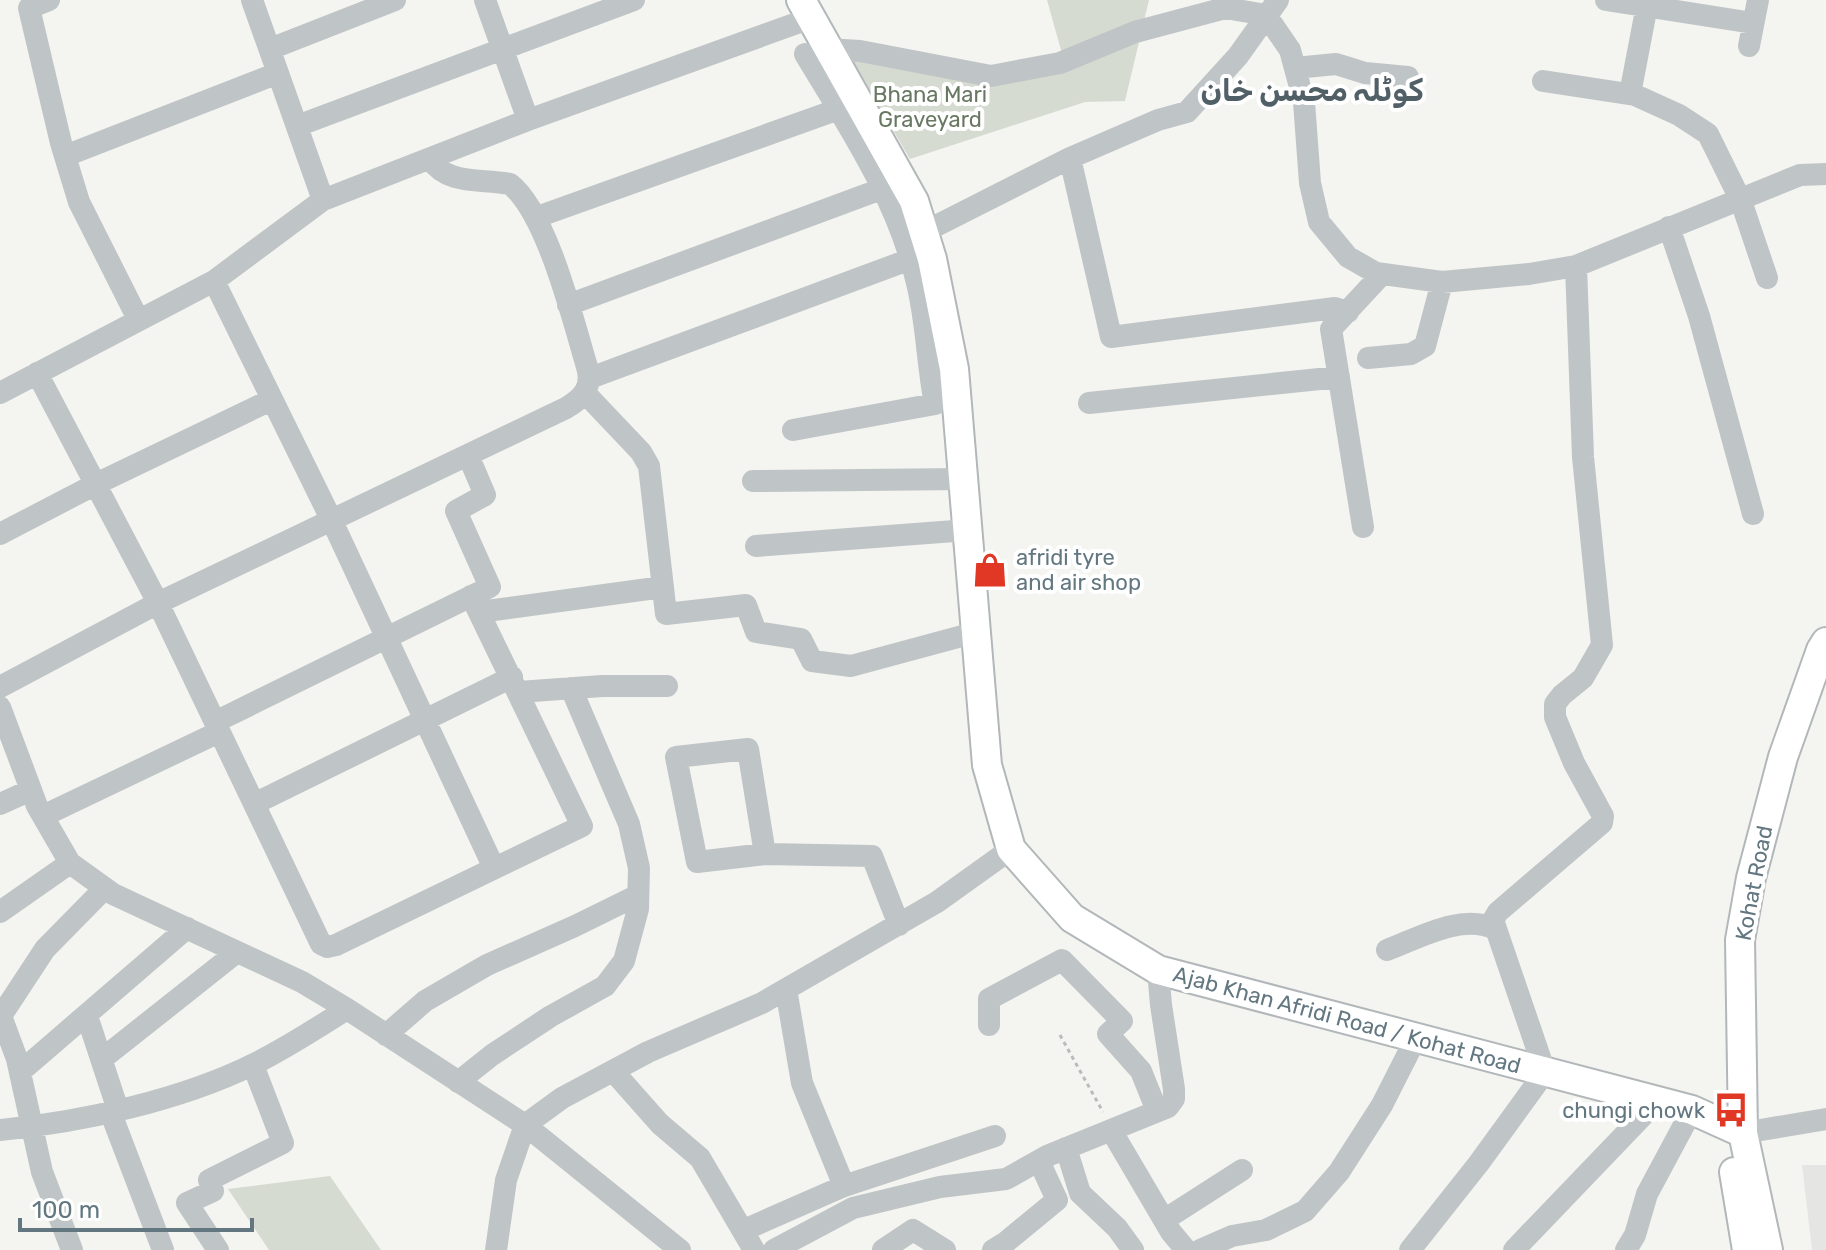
<svg xmlns="http://www.w3.org/2000/svg" width="1826" height="1250" viewBox="0 0 1826 1250" font-family="Rubik,'Noto Sans Arabic',sans-serif">
  <style>
    .built { fill: #e5e5e4 }
    .green { fill: #d6dbd1 }
    .lines { fill: none; stroke-linecap: round; stroke-linejoin: round }
    .major-casing { stroke: #b2b7ba; stroke-width: 32 }
    .path { stroke: #b9bcbd; stroke-width: 3; stroke-dasharray: 4 4; stroke-linecap: butt }
    .minor { stroke: #bfc4c6; stroke-width: 22 }
    .major { stroke: #fff; stroke-width: 28 }
    .labels { text-anchor: middle; dominant-baseline: central; stroke-width: 8; stroke-linejoin: round; paint-order: stroke }
    .park-label { font-size: 22px; fill: #697862; stroke: #fff }
    .poi-label { font-size: 22px; fill: #637781; stroke: #fff; text-anchor: start }
    .street-label { font-size: 22px; fill: #637781; stroke: #fff }
    .district-label { font-size: 30px; font-weight: bold; fill: #515f66; stroke: #fff }
  </style>
  <rect width="100%" height="100%" fill="#f4f4f0"/>
  <path class="built" d="M1802,1165h24v85h-14z"/>
  <path class="green" d="M1047,0h102l-24,101 -40,1 -175,57 -68,-116 149,33 73,-15z
    M330,1176l51,74h-112l-41,-61z"/>
  <g class="lines">
    <g class="major-casing">
      <path id="major" d="M801,0l113,201 18,58 22,110 33,396 24,84 61,69 86,52 534,140 51,23
        M1734,1172l13,78
        M1768,1250l-25,-117 -3,-193 11,-62 32,-121 38,-107 5,-8"/>
    </g>
    <path class="path" d="M1060,1035l43,77"/>
    <path class="minor" d="M49,0l-20,8 32,135 18,59 59,117
      M252,0l71,200
      M485,0l43,120
      M1606,0l147,23
      M1749,46l9,-46
      M270,49l125,-49
      M827,49l33,2 131,25 69,-13 75,-31 90,-24 41,7 24,35 14,52 6,81 9,39 29,35 28,16 66,9 87,-8 47,-8 224,-91 26,-1
      M1295,68l41,-4 29,9 43,4
      M1543,81l92,14 44,20 29,19 33,67 26,77
      M1630,94l18,-94
      M297,126l337,-126
      M65,156l213,-83
      M1070,158l41,179 224,-29 13,4
      M537,217l302,-108
      M1669,227l30,89 54,198
      M924,232l146,-74 88,-38 29,-8 51,-56 40,-56
      M214,281l118,240 162,347
      M568,305l316,-117
      M1368,358l43,-4 14,-8 17,-64
      M37,373l121,230 163,341 6,3 9,-2 246,-119 -111,-230
      M590,378l321,-119
      M0,393l214,-112 109,-81 205,-80 283,-102
      M585,393l56,59 8,14 17,148 80,-9 10,27 45,7 11,22 39,5 126,-34
      M1089,403l250,-26
      M793,430l142,-26c-8,-40 -8,-81 -18,-121 -19,-83 -68,-156 -112,-229
      M753,481l211,-2
      M1363,527l-32,-198 51,-55
      M0,534l96,-50 175,-84
      M756,546l212,-16
      M479,612l184,-25
      M0,687l158,-84 408,-195c17,-10 27,-21 21,-41 -14,-47 -40,-154 -77,-183 -29,-6 -62,2 -80,-25
      M519,692l83,-6h65
      M0,707l37,99 33,57 43,31 189,88 45,27 178,116 155,125
      M215,722l275,-135 -34,-76 29,-16 -17,-40
      M0,804l31,-14
      M254,804l258,-127
      M43,816l176,-84
      M765,854l-68,8 -21,-105 72,-8 17,105 107,2 27,69
      M0,912l70,-49
      M1387,950c32,-12 74,-37 108,-21
      M786,989l16,94 42,103 151,-50
      M87,1016l31,94
      M989,1025v-26l73,-39 60,61 -14,13 33,37 16,40
      M386,1035l39,-34 62,-36 88,-39 63,-31
      M102,1059l135,-107
      M613,1071l47,53 40,34 54,92
      M20,1072l167,-144
      M458,1082l34,-27 59,-39 54,-30 19,-25 14,-52 1,-41 -10,-44 -58,-136
      M110,1111l53,139
      M0,1130c82,-8 182,-30 256,-67 32,-16 61,-35 91,-54
      M1111,1130l60,102 15,18
      M1743,1133l83,-14
      M1066,1148l14,45 37,35 16,22
      M1164,1220l78,-50
      M744,1230l100,-44
      M72,1250l-30,-78 -25,-113 -16,-43 44,-67 60,-61
      M218,1250l-31,-47 26,-12 -4,-11 74,-37 -30,-78
      M496,1250l10,-70 19,-55 37,-27 86,-46 114,-49 175,-101 74,-53
      M774,1250l79,-42 87,-21 66,-8 41,-23 121,-49 6,-8v-10l-13,-84 -3,-35
      M883,1250l30,-20 32,20
      M993,1250l13,-8 51,-42 -18,-39
      M1200,1250l32,-14 34,-6 39,-19 34,-39 43,-67 34,-67
      M1410,1250l69,-87 66,-91 -52,-152 5,-8 104,-89 1,-7 -29,-53 -19,-46v-13l7,-9 21,-17 19,-33 -19,-188 -7,-191
      M1514,1250l143,-149
      M1626,1250l9,-15 12,-41 45,-84"/>
    <use href="#major" class="major"/>
  </g>
  <defs>
    <g id="shop-bare" transform="scale(2.76)"><path d="M-5-2.5h2.3a2.7 3.5 0 0 1 5.4 0H5L5.5 6h-11ZM-1.5-2.5h3a1.5 2.3 0 0 0-3 0Z" fill="#e03824" stroke="#fff" stroke-width="2.5" paint-order="stroke"/></g>
    <g id="bus-bare" transform="scale(2.76)"><path d="M-5-6H5V4H4V6H2V4H-2V6H-4V4H-5ZM-3.5-4V0h7V-4ZM-3.5 1.2v1.5H-2V1.2ZM2 1.2v1.5H3.5V1.2Z" fill="#e03824" stroke="#fff" stroke-width="2.5" paint-order="stroke"/></g>
  </defs>
  <g fill-rule="evenodd">
    <use href="#shop-bare" x="990" y="570"/>
    <use href="#bus-bare" x="1731" y="1110"/>
  </g>
  <g class="labels">
    <g class="park-label">
      <text x="930" y="94">Bhana Mari<tspan x="930" dy="25">Graveyard</tspan></text>
    </g>
    <g class="poi-label">
      <text x="1016" y="557">afridi tyre<tspan x="1016" dy="25">and air shop</tspan></text>
      <text x="1705" y="1110" text-anchor="end">chungi chowk</text>
    </g>
    <g class="street-label">
      <text transform="translate(1754 883) rotate(-79)">Kohat Road</text>
      <text transform="translate(1347 1020) rotate(15)">Ajab Khan Afridi Road / Kohat Road</text>
    </g>
    <g class="district-label">
      <text x="1312" y="91">کوٹلہ محسن خان</text>
    </g>
  </g>
  <path d="M20 1218v12h232v-12" fill="none" stroke="#637781" stroke-width="4"/>
  <text x="32" y="1218" font-size="24" fill="#637781" stroke="#ffffff" stroke-width="6" paint-order="stroke">100 m</text>
</svg>
